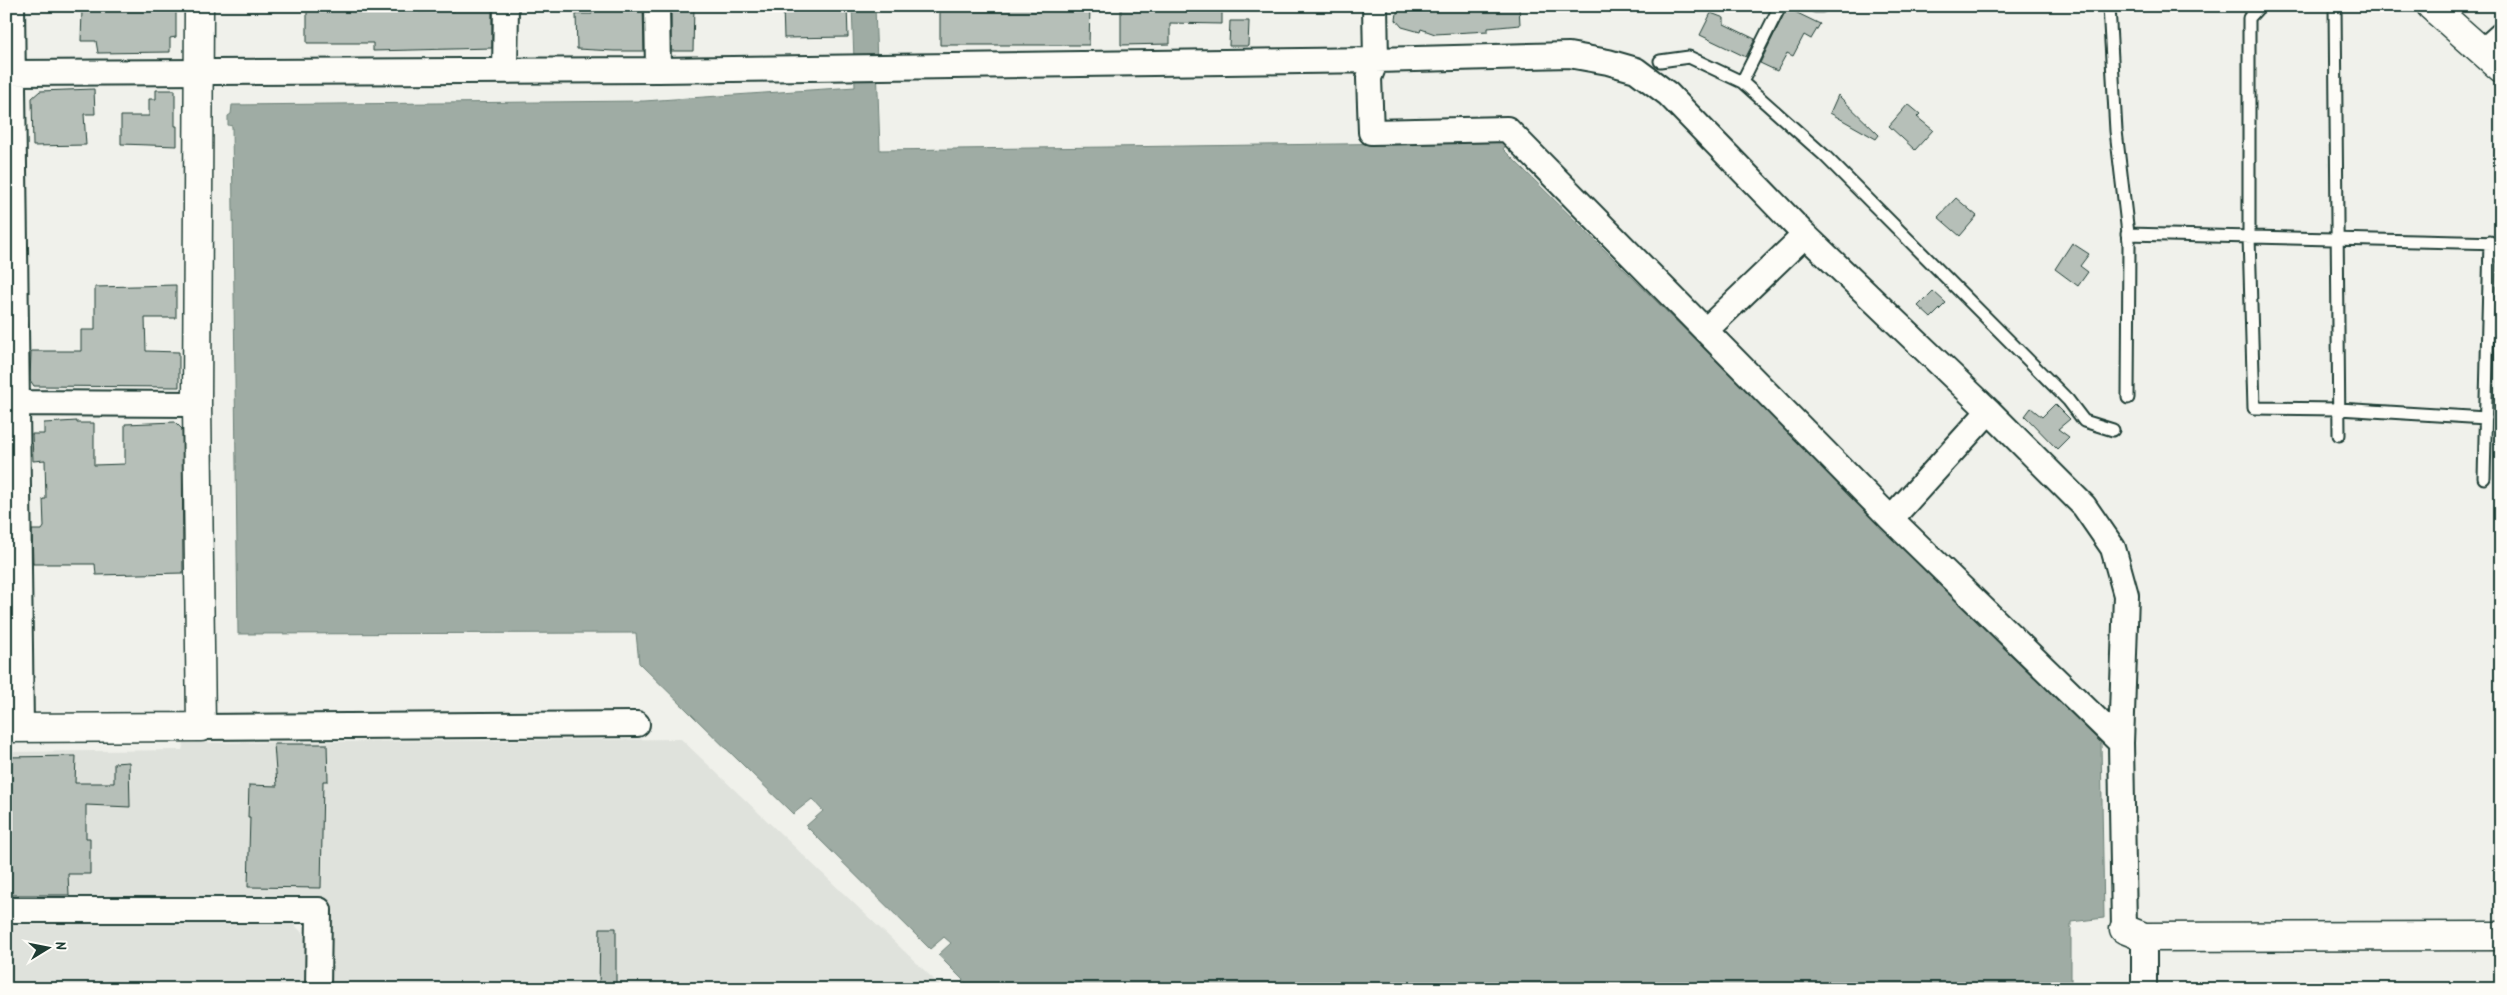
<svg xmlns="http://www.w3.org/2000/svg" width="2507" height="995" viewBox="0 0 2507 995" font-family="Kalam,sans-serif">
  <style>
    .built { fill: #dfe2dc }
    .water { fill: #9faca4; stroke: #6c8077 }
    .building { fill: #b6bfb8; stroke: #1f3d34 }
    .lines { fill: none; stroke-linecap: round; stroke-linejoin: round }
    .service-casing { stroke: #1f3d34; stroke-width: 15 }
    .minor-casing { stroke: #1f3d34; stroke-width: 28 }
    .tertiary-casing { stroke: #1f3d34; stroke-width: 31 }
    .service { stroke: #fdfcf7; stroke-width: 11 }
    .minor { stroke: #fdfcf7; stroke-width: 24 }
    .tertiary { stroke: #fdfcf7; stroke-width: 28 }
  </style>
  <rect width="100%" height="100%" fill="#f0f1eb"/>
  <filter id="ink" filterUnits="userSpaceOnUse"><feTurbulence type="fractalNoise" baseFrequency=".02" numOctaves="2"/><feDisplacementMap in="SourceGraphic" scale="10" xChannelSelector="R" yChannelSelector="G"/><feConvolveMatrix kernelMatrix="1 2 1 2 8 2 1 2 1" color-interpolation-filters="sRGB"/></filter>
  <g filter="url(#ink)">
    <path class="built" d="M681,739l263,250h-617l-2,-92 -319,3v-148l176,-2 2,-7z
      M292,922l14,15v52h-300v-64z"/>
    <path class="water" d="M852,6h23l5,144 610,-8 5,-8 12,10 -4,5 598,594 3,175 -33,4v67h-1099l-34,-34 13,-12 -7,-6 -14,12 -124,-123 17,-15 -11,-12 -19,15 -154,-151 -3,-30 -398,1 -6,-508 -4,-1v-9l3,-2 1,-9 412,-4 211,-14z"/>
    <path class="building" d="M110,6h66v31l-6,1v14l-72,1 -2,-12h-15l1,-31h28z
      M307,6h96l16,1v5l36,-1v-5h37v42l-119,3v-8h-66z
      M592,6h51l1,45h-30l-37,-2 -1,-35h16z
      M671,6h23l-1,45h-22z
      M783,6h64l1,31 -64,1z
      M940,6h150l-1,39h-149z
      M1121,6h101v18l-52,-1v21l-49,1z
      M1398,6h121l1,19 -32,3v3l-53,3 -14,-5 -1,3 -18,-5 -6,-7z
      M1787,8l33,16 -9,15 -7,-4 -11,21 -6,-3 -10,18 -17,-8z
      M1711,13l13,5v6l31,15 -9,18 -46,-22z
      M1230,21h19l-1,25h-19z
      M94,89l1,25h-11l2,31 -53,1 -1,-48 8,-7z
      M156,90h19v36h2v20l-56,-2v-28h28v-17h7z
      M1838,95l41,40 -3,4 -46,-26z
      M1908,104l12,10 -3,3 16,13 -18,20 -26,-24z
      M1956,198l21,18 -17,20 -22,-19z
      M2072,243l17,11 -9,12 8,6 -10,14 -23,-17z
      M176,285v33h-31l1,33 33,1v35l-145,-1 -4,-6 1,-29h50v-21h14v-43z
      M1933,291l13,12 -15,15 -13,-12z
      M2055,404l15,15 -12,10 11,8 -12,12 -32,-33 6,-8 11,9z
      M77,421v2h17v42l31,-1v-40l50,-2 7,7 1,144 -87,2 -1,-11h-62l-1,-34h10l2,-3 -1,-28h3l-1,-39 -12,1 -1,-27h12v-11z
      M274,744h53l1,37h-5l-2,107 -73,-1 2,-70h-2l1,-32 28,1z
      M76,756l-1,27h39v-20l15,-1 1,45 -44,-2v33h4v36h-22l1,21h-63v-138z
      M600,928h16v61h-17z"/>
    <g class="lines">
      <g class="service-casing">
        <path id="service" d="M1815,6h7
          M2109,6l7,125 13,111 -1,156
          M2260,6l-11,12v219l5,171 85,1 147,9
          M2335,6l4,429
          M1660,61l29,-4 53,25 83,74 243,244 16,21 29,9
          M1742,82l38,-76
          M2127,234l374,9
          M2484,478l6,-236"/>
      </g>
      <g class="minor-casing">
        <path id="minor" d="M12,6l9,722
          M657,6l1,64
          M1375,6l1,54 -7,18 2,54 136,-3 384,390 230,224
          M2482,52l19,-17
          M505,71l1,-65
          M6,73l652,-3 718,-10 193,-5 39,7 28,8 32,24 137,141 184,176 95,95 29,42 13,47 -5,148 3,186
          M1706,330l99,-95
          M6,403l191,1
          M1891,519l98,-108
          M201,727l436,-3
          M6,910h313l-1,79
          M2144,937v52"/>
      </g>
      <g class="tertiary-casing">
        <path id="tertiary" d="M2431,6l70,62
          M6,728l195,-1 -4,-323 2,-398
          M2124,929l20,8 357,-1"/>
      </g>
      <use href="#service" class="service"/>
      <use href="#minor" class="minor"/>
      <use href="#tertiary" class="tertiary"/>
    </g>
  </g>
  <rect width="2507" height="995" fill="none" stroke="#fdfcf7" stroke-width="25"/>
  <rect x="12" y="12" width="2482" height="970" fill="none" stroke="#1f3d34" stroke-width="2" filter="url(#ink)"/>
  <g transform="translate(48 948) rotate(80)" stroke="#fdfcf7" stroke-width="4" paint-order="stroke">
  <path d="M0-4L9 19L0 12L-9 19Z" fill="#1f3d34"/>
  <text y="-8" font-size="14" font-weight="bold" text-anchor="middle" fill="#1f3d34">N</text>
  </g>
</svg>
